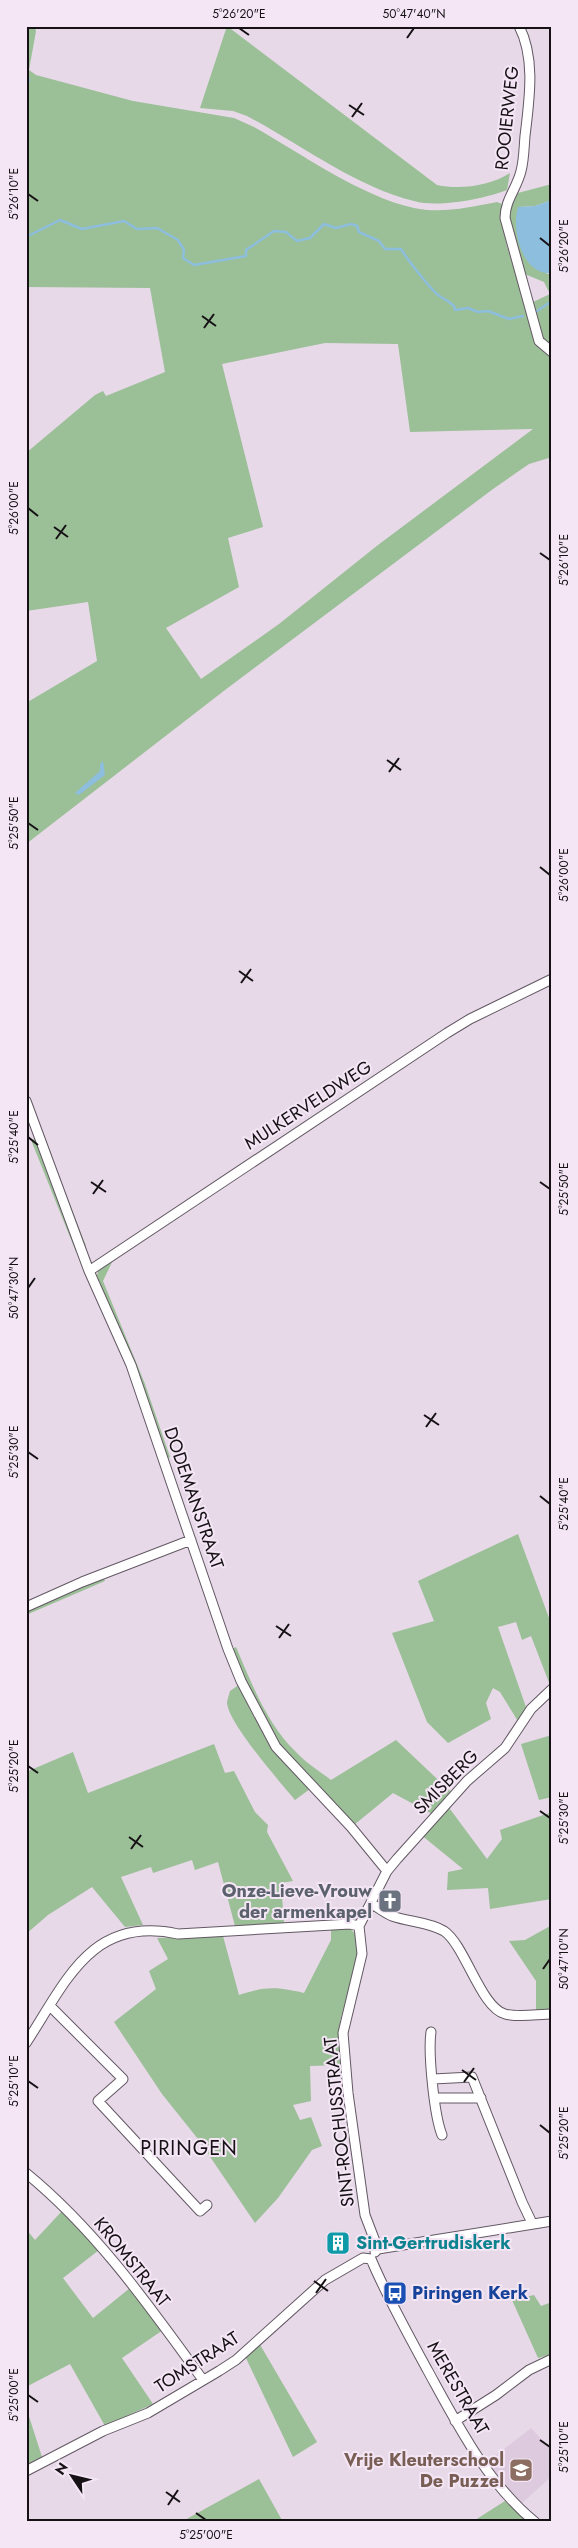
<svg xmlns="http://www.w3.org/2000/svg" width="578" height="2548" viewBox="0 0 578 2548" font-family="Jost,sans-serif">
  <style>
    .built { fill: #ddcade }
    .green { fill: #9bbf97; fill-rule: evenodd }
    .water { fill: #8dbedd }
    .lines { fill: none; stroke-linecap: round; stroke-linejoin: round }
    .stream { stroke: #8dbedd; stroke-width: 2.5 }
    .minor-casing { stroke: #635864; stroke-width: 11 }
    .minor { stroke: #fff; stroke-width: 9 }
    .ticks { fill: none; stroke: #151115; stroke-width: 2 }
    .labels { text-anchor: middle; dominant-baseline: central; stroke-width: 4; stroke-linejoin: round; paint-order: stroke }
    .street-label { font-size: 18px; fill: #151115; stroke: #f4e6f5 }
    .worship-label { font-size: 18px; font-weight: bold; fill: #5b616d; stroke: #f4e6f5; text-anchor: end }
    .culture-label { font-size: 18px; font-weight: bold; fill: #0d838f; stroke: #f4e6f5; text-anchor: start }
    .transit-label { font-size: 18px; font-weight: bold; fill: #164399; stroke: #f4e6f5; text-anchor: start }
    .education-label { font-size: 18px; font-weight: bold; fill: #785e54; stroke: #f4e6f5; text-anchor: end }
    .quarter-label { font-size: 20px; letter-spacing: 1px; fill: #151115; stroke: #f4e6f5 }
    .neatline { fill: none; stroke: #151115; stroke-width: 2 }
    .ticks-label { font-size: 12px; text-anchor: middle; fill: #151115 }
  </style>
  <rect width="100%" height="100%" fill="#e7d9e8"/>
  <path class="built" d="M531,2428l21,23v25l-31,28 -35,-41z"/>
  <path class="green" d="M26,26h8l2,5 -7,39 7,5 97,26 101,17 20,9c46,26 108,70 160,81 26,6 57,-1 83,-6l5,2 4,39 30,98 9,12 7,3v101l-23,7 -36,25 -268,201 -199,154v-141l71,-42 -9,-59 -62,9v-158l69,-58 8,-4 3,5 59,-24 -15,-84 -124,-1zM325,343l73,1 12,88 123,-3 -155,116 -99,79 -78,55 -35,-51 73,-41 -11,-49 35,-11 -41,-163z
    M227,26l210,159c23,5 53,1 73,-12l-3,17c-23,9 -69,18 -93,11 -58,-14 -114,-57 -167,-85l-14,-5 -33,-3z
    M552,184v16l-17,6 -17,1 29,67 5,-1v76l-9,-6 -12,-40 19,-9 -6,-12 -17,-7 -7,-6 -12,-59 6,-16z
    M41,1137l5,5 40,104 -10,6 -45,-112z
    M114,1258l-11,23 42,103 25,73 -4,3 -71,-180 5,-13z
    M518,1534l34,92v59h-2l-19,-49 -9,4 -6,-18 -18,5 29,83 -8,13 -19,-31 -7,-4 -7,15 5,16 -43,24 -21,-21 -35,-89 42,-12 -16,-40z
    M103,1577l2,4 -79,34v-5z
    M236,1647c15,35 31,77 59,104 10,11 24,20 36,29l65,-40 56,53 -20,21 -39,-21 -39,32 -44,-36 -15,11c-15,-18 -66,-76 -68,-97 0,-3 2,-8 3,-12l13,-9 -12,-33z
    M552,1735v62l-13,3 -18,-56z
    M214,1744l11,29 9,-2 21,41 13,13 -1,7 26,49 -12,2 3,40 -49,3 -17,-64 -23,8 -3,-10 -39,13 -2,-6 -30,10 22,48 -18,2 -33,-40 -44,28 -22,19v-162l47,-20 15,41z
    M447,1805l40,54 15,-20 -2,-9 52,-18v87l-62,10 -2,-21 -41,2 1,-18 15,-3 -43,-35z
    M552,1925v85h-16v-29l-27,-40 16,-1z
    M347,1927c28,14 -2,71 -6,91 -4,15 -2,32 -1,47l-30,1 1,35 -18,4 7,15 11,-3 11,29 -10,4 -34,48 -23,25 -57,-84 -36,-45 -48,-72 42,-33 -7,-18 19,-12 -11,-21 66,-2 16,59c27,-9 38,-8 65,-2l27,-53v-12z
    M63,2210l36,40 -36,28 30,40 37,-30 33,42 -41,28 31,46 -48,22 -35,-62 -44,23v-158l9,11z
    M534,2295l7,11 11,-4v52l-14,4 -26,-58z
    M259,2343l58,99 -24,15 -48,-101z
    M26,2407l16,50 -16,8z
    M259,2479l24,43h-102z
    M505,2501l23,21h-56z"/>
  <path class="water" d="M552,200v73c-30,3 -41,-44 -34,-66l17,-1z
    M103,761l2,14 -26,20 -4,-2 25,-22v-7z"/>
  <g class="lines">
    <path class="stream" d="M26,77l3,3 -3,4
      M26,237l34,-17 22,9 42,-8 13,8 20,-1 21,12 6,10 -1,8 11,7 52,-9v-6l28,-19 12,1 11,9 13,-3 14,-14 12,4 15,-4 6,2 2,6 20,9 6,8h16c6,10 32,44 40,48 5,3 9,5 13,9l1,4 13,-2 10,4 10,-1 21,8 14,-3
      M537,311l15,-10"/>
    <g class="minor-casing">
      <path id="minor" d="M519,26c17,33 10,75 6,110 -1,11 -1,24 -4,35 -4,17 -16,29 -16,47l34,123 13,11
        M26,1101l63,170 42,94 97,284 13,32 35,66 75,80 36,44
        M89,1271l358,-238 23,-14 82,-40
        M26,1607l56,-25 109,-42
        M372,1904c7,4 13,9 20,12 17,6 37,6 52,15 21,14 37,77 61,83 14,4 33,0 47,0
        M50,2006l73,73 -25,22 102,110 7,-6
        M431,2032c-3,20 3,83 11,103
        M26,2043c40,-61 65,-128 152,-109l172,-10 9,2
        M433,2079l39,-2 50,125 10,21
        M435,2098h46
        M26,2173c71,58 124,134 177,207
        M378,2249l-13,-34 -17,-122 -5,-60 19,-79 -3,-28 28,-55 10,-12 70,-78 38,-33 26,-39 21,-20
        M375,2252l3,-3 174,-28
        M371,2259c16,38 37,75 57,112 29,53 59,112 107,151
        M455,2421l41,-26 33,-25 23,-11
        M26,2471l77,-40 45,-18 71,-42 17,-11 89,-80 38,-22 8,1"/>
    </g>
    <use href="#minor" class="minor"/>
  </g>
  <path class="ticks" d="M239,28l10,7M407,38l7,-10M349,105l15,10M352,117l10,-14M28,194l10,7M540,238l10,8M202,316l14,10M204,328l10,-14M28,508l10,8M54,527l14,10M56,539l10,-14M540,553l10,7M387,760l14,10M389,772l10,-14M28,823l10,7M540,867l10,8M239,971l14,10M241,983l10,-14M28,1137l10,8M91,1182l15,10M540,1182l10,7M93,1194l10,-14M28,1288l7,-10M424,1415l15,10M426,1427l10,-14M28,1452l10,7M540,1496l10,8M276,1626l15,10M279,1638l10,-14M28,1766l10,7M540,1811l10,7M129,1837l14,10M131,1849l10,-14M543,1969l7,-10M462,2070l14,10M28,2081l10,7M464,2082l10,-14M540,2125l10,8M314,2281l14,10M316,2293l10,-14M28,2395l10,7M540,2440l10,7M166,2492l14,10M168,2505l10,-15M196,2513l10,7"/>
  <defs>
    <g id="church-square" transform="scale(1.25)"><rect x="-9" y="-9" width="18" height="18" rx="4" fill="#6b7280" stroke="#f4e6f5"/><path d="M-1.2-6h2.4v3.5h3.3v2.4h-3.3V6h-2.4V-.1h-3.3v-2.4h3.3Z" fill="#fff"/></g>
    <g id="building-square" transform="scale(1.25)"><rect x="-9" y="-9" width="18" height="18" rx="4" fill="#0f9aa8" stroke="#f4e6f5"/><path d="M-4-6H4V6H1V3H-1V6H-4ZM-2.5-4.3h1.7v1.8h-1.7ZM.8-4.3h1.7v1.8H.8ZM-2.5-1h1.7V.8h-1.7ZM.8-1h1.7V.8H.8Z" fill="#fff"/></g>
    <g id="bus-square" transform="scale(1.25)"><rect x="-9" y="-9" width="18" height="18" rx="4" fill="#1a4fb4" stroke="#f4e6f5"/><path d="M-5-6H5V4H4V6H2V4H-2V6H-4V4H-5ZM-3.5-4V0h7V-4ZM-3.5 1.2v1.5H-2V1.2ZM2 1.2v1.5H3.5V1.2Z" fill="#fff"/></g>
    <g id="school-square" transform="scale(1.25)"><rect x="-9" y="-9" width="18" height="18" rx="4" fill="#8d6e63" stroke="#f4e6f5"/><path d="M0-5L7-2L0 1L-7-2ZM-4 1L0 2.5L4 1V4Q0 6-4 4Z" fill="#fff"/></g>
  </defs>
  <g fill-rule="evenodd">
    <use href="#church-square" x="390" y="1901"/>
    <use href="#building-square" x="338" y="2243"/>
    <use href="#bus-square" x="395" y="2293"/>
    <use href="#school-square" x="521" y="2470"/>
  </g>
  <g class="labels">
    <g class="street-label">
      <text transform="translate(507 118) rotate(-84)">ROOIERWEG</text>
      <text transform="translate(308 1105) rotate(-33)">MULKERVELDWEG</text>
      <text transform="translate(194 1498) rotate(71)">DODEMANSTRAAT</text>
      <text transform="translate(446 1782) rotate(-45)">SMISBERG</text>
      <text transform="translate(339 2122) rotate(-96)">SINT-ROCHUSSTRAAT</text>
      <text transform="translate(132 2262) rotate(51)">KROMSTRAAT</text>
      <text transform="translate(197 2362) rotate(-33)">TOMSTRAAT</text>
      <text transform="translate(458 2388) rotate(60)">MERESTRAAT</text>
    </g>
    <g class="worship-label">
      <text x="372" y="1891">Onze-Lieve-Vrouw<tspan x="372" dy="21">der armenkapel</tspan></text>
    </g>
    <g class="culture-label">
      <text x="356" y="2243">Sint-Gertrudiskerk</text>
    </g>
    <g class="transit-label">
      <text x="412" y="2293">Piringen Kerk</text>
    </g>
    <g class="education-label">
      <text x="504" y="2460">Vrije Kleuterschool<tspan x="504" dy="21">De Puzzel</tspan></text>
    </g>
    <g class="quarter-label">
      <text x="189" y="2148">PIRINGEN</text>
    </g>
  </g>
  <rect width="578" height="2548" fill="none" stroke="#f4e6f5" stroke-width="55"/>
  <g transform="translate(72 2476) rotate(305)" stroke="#f4e6f5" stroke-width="4" paint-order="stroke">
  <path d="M0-4L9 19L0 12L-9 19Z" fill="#151115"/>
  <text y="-8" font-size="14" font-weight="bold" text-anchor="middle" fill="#151115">N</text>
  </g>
  <rect x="28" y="28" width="522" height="2492" class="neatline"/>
  <g class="ticks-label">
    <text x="239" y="18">5°26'20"E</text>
    <text x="414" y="18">50°47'40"N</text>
    <text transform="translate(14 194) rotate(-90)" y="4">5°26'10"E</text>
    <text transform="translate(564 246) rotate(-90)" y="4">5°26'20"E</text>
    <text transform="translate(14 508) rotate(-90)" y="4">5°26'00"E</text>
    <text transform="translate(564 560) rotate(-90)" y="4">5°26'10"E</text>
    <text transform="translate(14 823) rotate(-90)" y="4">5°25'50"E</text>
    <text transform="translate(564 875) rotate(-90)" y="4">5°26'00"E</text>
    <text transform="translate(14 1137) rotate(-90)" y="4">5°25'40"E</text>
    <text transform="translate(564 1189) rotate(-90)" y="4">5°25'50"E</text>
    <text transform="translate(14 1288) rotate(-90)" y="4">50°47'30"N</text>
    <text transform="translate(14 1452) rotate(-90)" y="4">5°25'30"E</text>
    <text transform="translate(564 1504) rotate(-90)" y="4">5°25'40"E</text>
    <text transform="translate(14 1766) rotate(-90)" y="4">5°25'20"E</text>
    <text transform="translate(564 1818) rotate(-90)" y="4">5°25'30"E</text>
    <text transform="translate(564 1959) rotate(-90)" y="4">50°47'10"N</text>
    <text transform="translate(14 2081) rotate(-90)" y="4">5°25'10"E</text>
    <text transform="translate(564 2133) rotate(-90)" y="4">5°25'20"E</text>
    <text transform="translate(14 2395) rotate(-90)" y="4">5°25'00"E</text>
    <text transform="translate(564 2447) rotate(-90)" y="4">5°25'10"E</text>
    <text x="206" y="2539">5°25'00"E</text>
  </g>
</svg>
